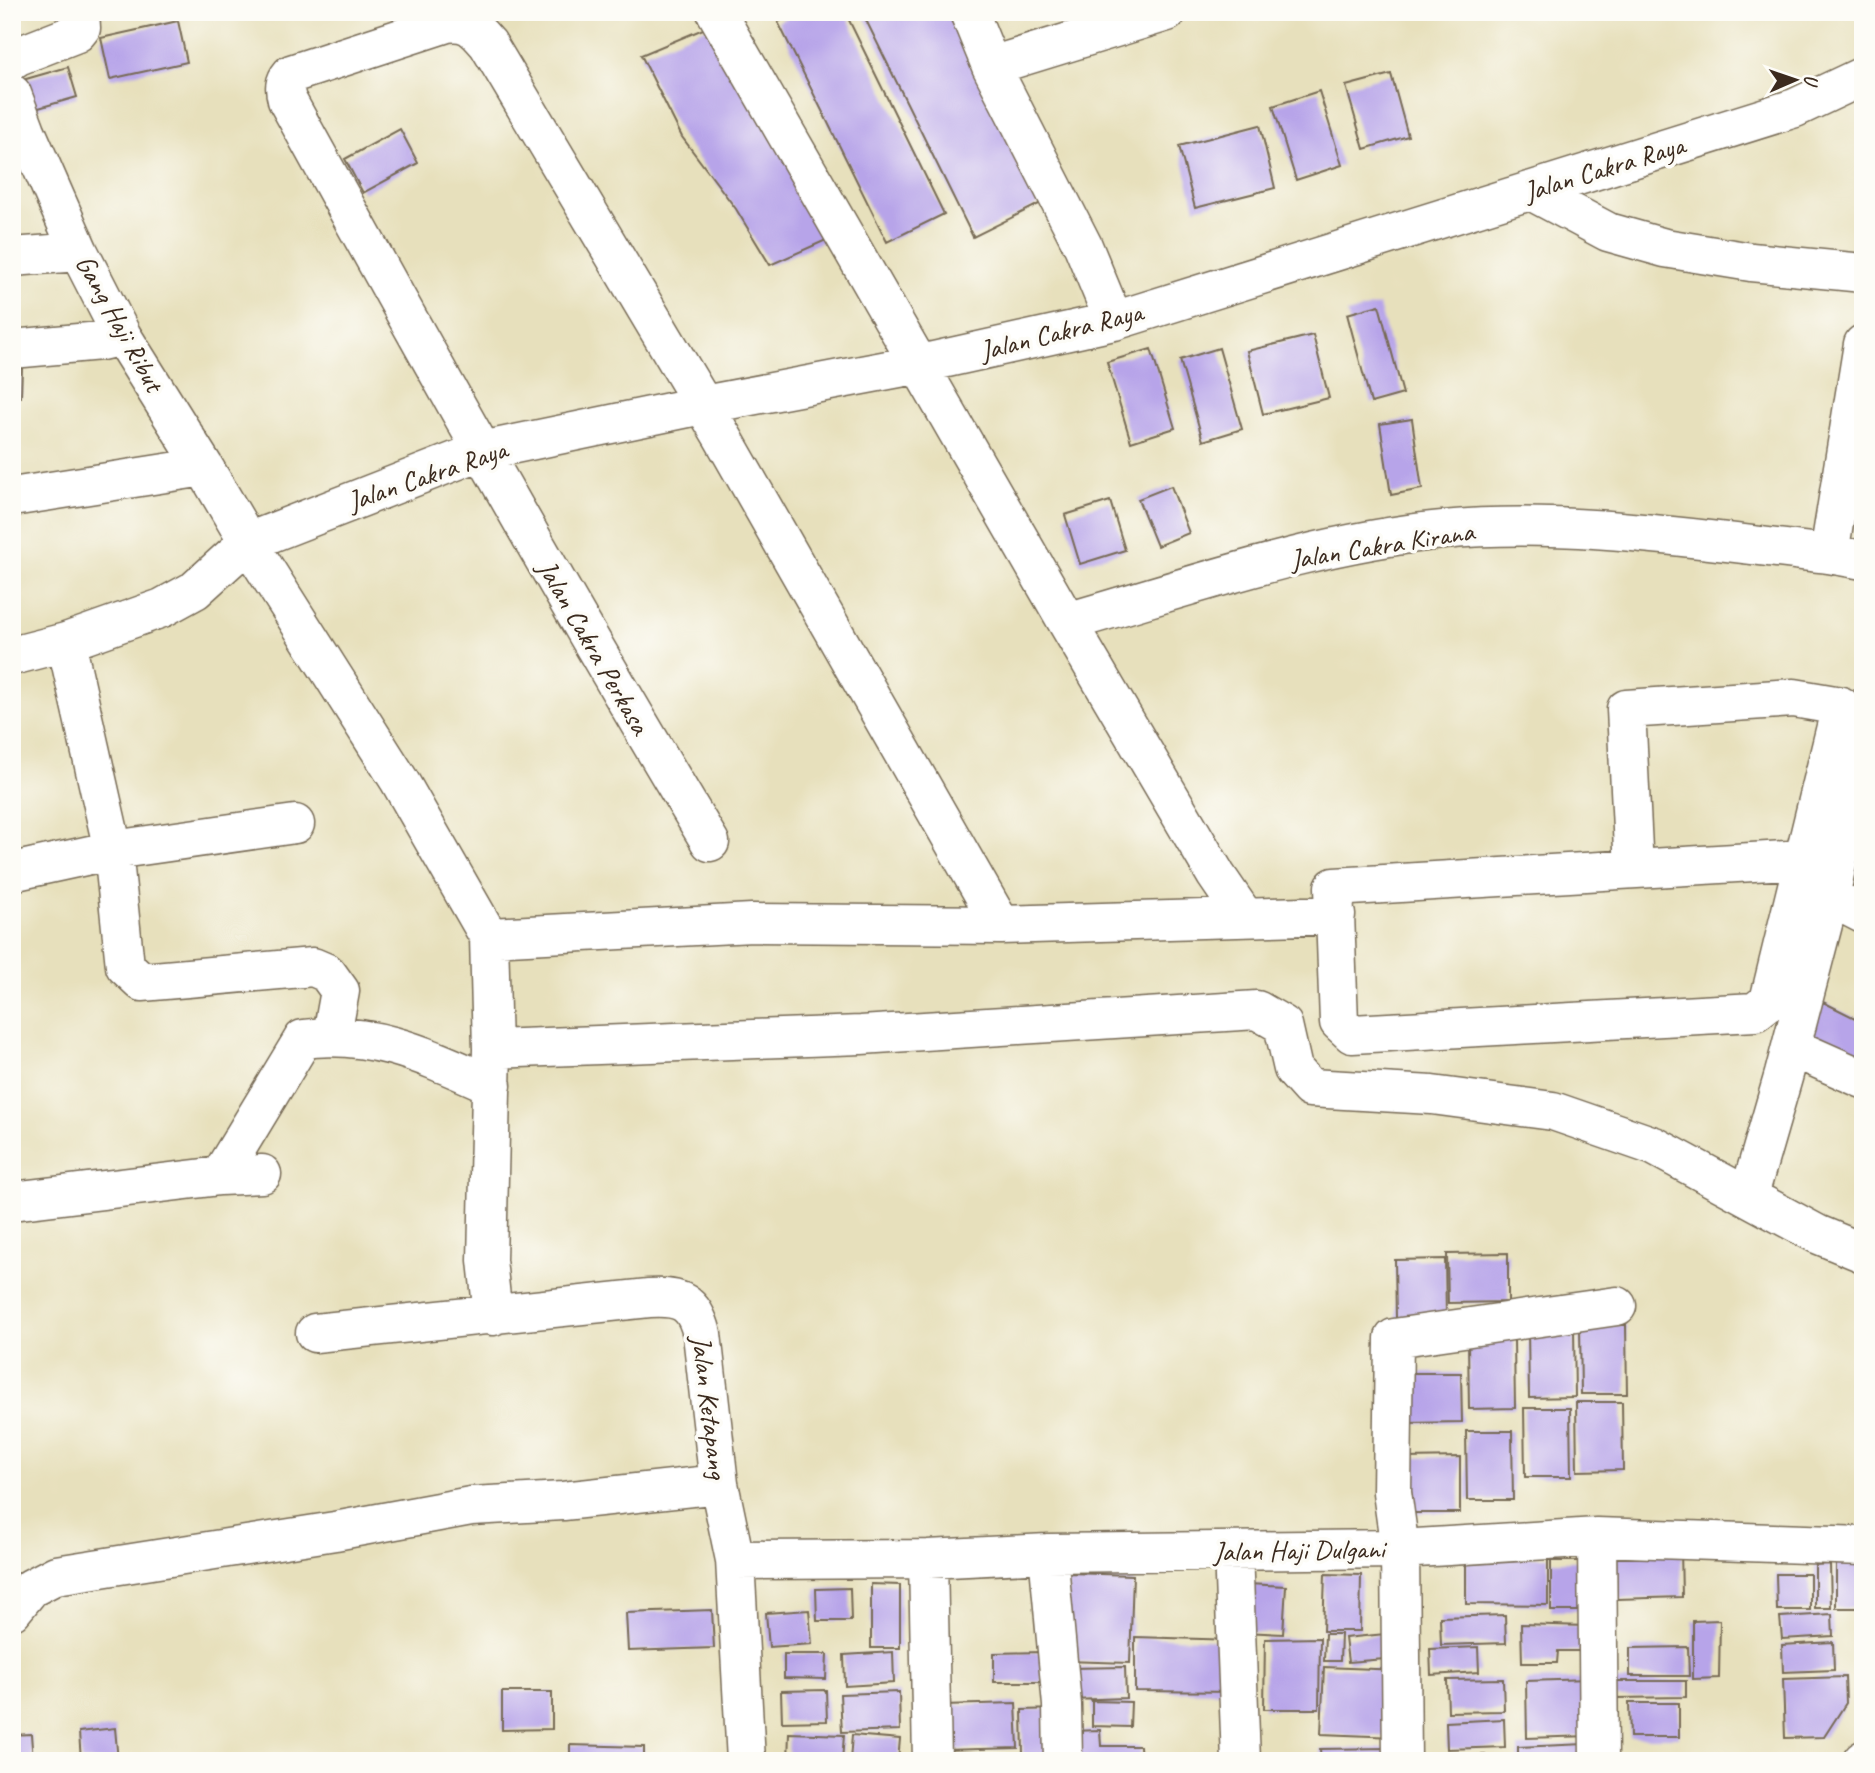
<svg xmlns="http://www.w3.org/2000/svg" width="1875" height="1773" viewBox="0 0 1875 1773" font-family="Caveat,sans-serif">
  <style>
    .building { fill: #b7a4e9 }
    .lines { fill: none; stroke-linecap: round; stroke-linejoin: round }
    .minor-casing { stroke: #776a55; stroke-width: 41 }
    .minor { stroke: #fff; stroke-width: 38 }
    .labels { text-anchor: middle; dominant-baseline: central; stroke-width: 7; stroke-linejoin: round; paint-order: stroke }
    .street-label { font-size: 28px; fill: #3b2a1e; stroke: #fdfcf7 }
  </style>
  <rect width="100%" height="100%" fill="#fdfcf7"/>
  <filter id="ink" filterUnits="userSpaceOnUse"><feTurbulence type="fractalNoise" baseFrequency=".0143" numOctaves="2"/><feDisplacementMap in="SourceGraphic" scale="14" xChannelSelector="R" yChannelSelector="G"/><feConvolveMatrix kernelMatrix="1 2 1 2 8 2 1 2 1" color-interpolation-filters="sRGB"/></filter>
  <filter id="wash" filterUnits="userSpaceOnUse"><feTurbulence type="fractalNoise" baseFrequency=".00686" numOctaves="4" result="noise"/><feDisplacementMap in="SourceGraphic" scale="28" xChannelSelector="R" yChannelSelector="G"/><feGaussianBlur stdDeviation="1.57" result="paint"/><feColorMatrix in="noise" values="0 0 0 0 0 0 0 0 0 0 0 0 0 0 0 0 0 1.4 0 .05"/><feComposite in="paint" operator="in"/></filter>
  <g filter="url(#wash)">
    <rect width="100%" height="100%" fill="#e7e0bc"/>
    <g id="blocks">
      <path class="building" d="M797,12h48l99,202 -57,28 -109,-220z
        M862,12h85l94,191 -68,34z
        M178,21l9,41 -77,17 -9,-41z
        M715,24l118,213 -63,28 -34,-56 -54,-72 -41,-82z
        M68,67l9,30 -49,14 -9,-30z
        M1391,74l17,62 -44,13 -18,-63z
        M1319,91l23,74 -46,15 -23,-74z
        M1260,125l15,63 -80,20 -16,-62z
        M400,129l18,34 -55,30 -18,-34z
        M1379,305l24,89 -32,9 -24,-89z
        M1313,335l16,63 -66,16 -16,-63z
        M1219,348l23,81 -39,12 -23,-81z
        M1151,349l24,79 -44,14 -24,-80z
        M12,368h10l-1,29 -9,-1z
        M1412,419l10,70 -31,6 -11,-71z
        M1171,486l18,47 -32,13 -19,-47z
        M1110,501l15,49 -45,14 -15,-49z
        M1823,1002l40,20v40l-56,-28z
        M1508,1253v49l-60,1 -1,-49z
        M1445,1259l1,59h-50l-1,-58z
        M1580,1325h46l1,69h-46z
        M1574,1328l1,69 -46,1 -1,-69z
        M1514,1339l1,69 -46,1 -1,-69z
        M1405,1373h56l1,49 -56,1z
        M1576,1402h46l1,68 -46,1z
        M1524,1408h46l1,69h-46z
        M1466,1431h46l1,69h-46z
        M1460,1457v56h-53l-1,-55z
        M1681,1548l1,49 -65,2 -1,-50z
        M1466,1557h82v48l-82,-1z
        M1836,1560h27v48h-27z
        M1551,1561h36v50h-36z
        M1830,1564l1,44h-16v-43z
        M1068,1573l65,2 -3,88 -65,-2z
        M1325,1574l36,1 -1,56h-37z
        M1776,1574h34v36h-33z
        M871,1584l29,1v63h-29z
        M1248,1584l38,2 -3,48 -39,-2z
        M850,1588l1,33h-34l-1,-32z
        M712,1610l2,38 -86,3 -2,-38z
        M809,1610l3,34 -43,3 -3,-34z
        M1832,1614l1,22 -51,3 -2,-22z
        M1505,1615l1,28 -65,2 -1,-28z
        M1720,1620l-1,58 -26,1v-58z
        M1521,1624l65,2 -1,25h-27l-1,12h-35z
        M1395,1633l2,25 -49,4 -3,-24z
        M1325,1634h16l-1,27h-16z
        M1135,1637l100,3 3,52 -103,-1z
        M1320,1638l-1,71h-55l1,-70z
        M1833,1642l1,28 -51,2 -1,-27z
        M1478,1647l1,25 -48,3 -1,-26z
        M1688,1647l1,29h-59v-28z
        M893,1652l1,31 -49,3 -1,-31z
        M1043,1652l-1,30h-48v-29z
        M784,1654h43l-1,25 -42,-1z
        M1125,1667l1,31 -55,2 -1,-32z
        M1324,1667l76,3 -4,67 -75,-3z
        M1845,1677l1,26 -22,34 -39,1 -2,-59z
        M1503,1679l1,32 -56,1 -1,-32z
        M1589,1679l1,57 -63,2 -1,-57z
        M1615,1681h71v16l-71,1z
        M826,1690l1,31 -45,1 -1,-31z
        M502,1692h50v37l-50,1z
        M899,1692l1,38 -58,2 -2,-38z
        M1092,1701l39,1 -1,25 -38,-1z
        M1016,1703l2,45 -75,2 -1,-45z
        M1629,1703h50v34h-49z
        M1056,1709l1,46h-34l-1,-45z
        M1504,1719l1,28 -58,2 -1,-27z
        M115,1728l3,33h-37l-2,-29z
        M1100,1730l1,16h39l1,15h-69l-1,-30z
        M789,1733l55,2 -2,26h-54z
        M31,1734l2,27h-21v-26z
        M852,1735l48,4 -2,22h-48z
        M1585,1744v17h-67v-14z
        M570,1745l74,2v14h-74z
        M1389,1748l1,13h-69l-1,-12z
        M1485,1755l1,6h-69v-4z"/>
    </g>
  </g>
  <g filter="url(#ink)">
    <use href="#blocks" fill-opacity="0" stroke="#776a55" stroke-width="2"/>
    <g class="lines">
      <g class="minor-casing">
        <path id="minor" d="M716,12l351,610 149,253 28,41
          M969,12l22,54 92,180 31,75
          M12,60l6,-4 59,-23 4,-5 -1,-16
          M991,66l176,-54
          M12,94l14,37 53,121 43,84 82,131 44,75 151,238 90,157 3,112 -5,211 6,56
          M1531,191l77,41 57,16 86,14 112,11
          M12,257l67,-5
          M12,349l89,-8 21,-5
          M12,497l192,-30
          M1829,554l34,-210
          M1067,622c123,-35 248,-80 376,-92 128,-12 259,10 386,24l34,6
          M66,642l47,208 12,116 17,16 171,-15 14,6 13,18 -8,44
          M12,656l54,-14 96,-34 33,-18 53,-48 233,-91 222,-46 217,-41 194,-43 681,-213 68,-32
          M710,842c-147,-244 -286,-493 -423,-742 -3,-11 -3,-18 4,-26l156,-51c21,-3 28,6 41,21l234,392 279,489
          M1634,869l-8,-160 168,-11 47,8 -72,295 -14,11 -403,22 -13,-12 -5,-135 469,-28
          M12,872l101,-22 182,-26
          M1830,897l33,17
          M489,937l263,-14 249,2 335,-10
          M1791,1047l72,32
          M492,1049l369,-14 396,-25 26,15 10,44 17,19 122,7 121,16 101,35 163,88 46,19
          M220,1176l83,-137c72,-9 125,18 189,46
          M1749,1195l35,-121 46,-177 33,-157
          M12,1201l208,-25 42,-2
          M315,1333l334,-35c32,-2 45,4 53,36l17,150 16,76 11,201
          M1597,1537l2,224
          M1233,1551l8,210
          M1048,1553l14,152 1,56
          M928,1559l4,202
          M735,1560l193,-1 120,-6 352,-4 197,-12 266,9
          M12,1611l19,-23 25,-13 279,-44 136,-25 92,-5 156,-17
          M1402,1761l-2,-212 -8,-57 2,-154 223,-32
          M1862,1761l1,-1"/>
      </g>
      <use href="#minor" class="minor"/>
    </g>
  </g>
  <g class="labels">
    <g class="street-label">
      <text transform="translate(1604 168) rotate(-17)">Jalan Cakra Raya</text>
      <text transform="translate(120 323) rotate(61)">Gang Haji Ribut</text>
      <text transform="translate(1061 331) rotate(-14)">Jalan Cakra Raya</text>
      <text transform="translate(427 475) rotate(-19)">Jalan Cakra Raya</text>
      <text transform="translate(1382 545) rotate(-9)">Jalan Cakra Kirana</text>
      <text transform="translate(594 647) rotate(60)">Jalan Cakra Perkasa</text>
      <text transform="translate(710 1407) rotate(83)">Jalan Ketapang</text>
      <text transform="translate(1299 1550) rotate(-1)">Jalan Haji Dulgani</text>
    </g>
  </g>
  <rect width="1875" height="1773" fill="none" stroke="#fdfcf7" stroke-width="42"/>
  <g transform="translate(1795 80) rotate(88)" stroke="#fdfcf7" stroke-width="5" paint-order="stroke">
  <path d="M0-5L12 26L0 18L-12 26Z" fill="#3b2a1e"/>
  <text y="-10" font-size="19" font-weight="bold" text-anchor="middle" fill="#3b2a1e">U</text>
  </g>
</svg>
